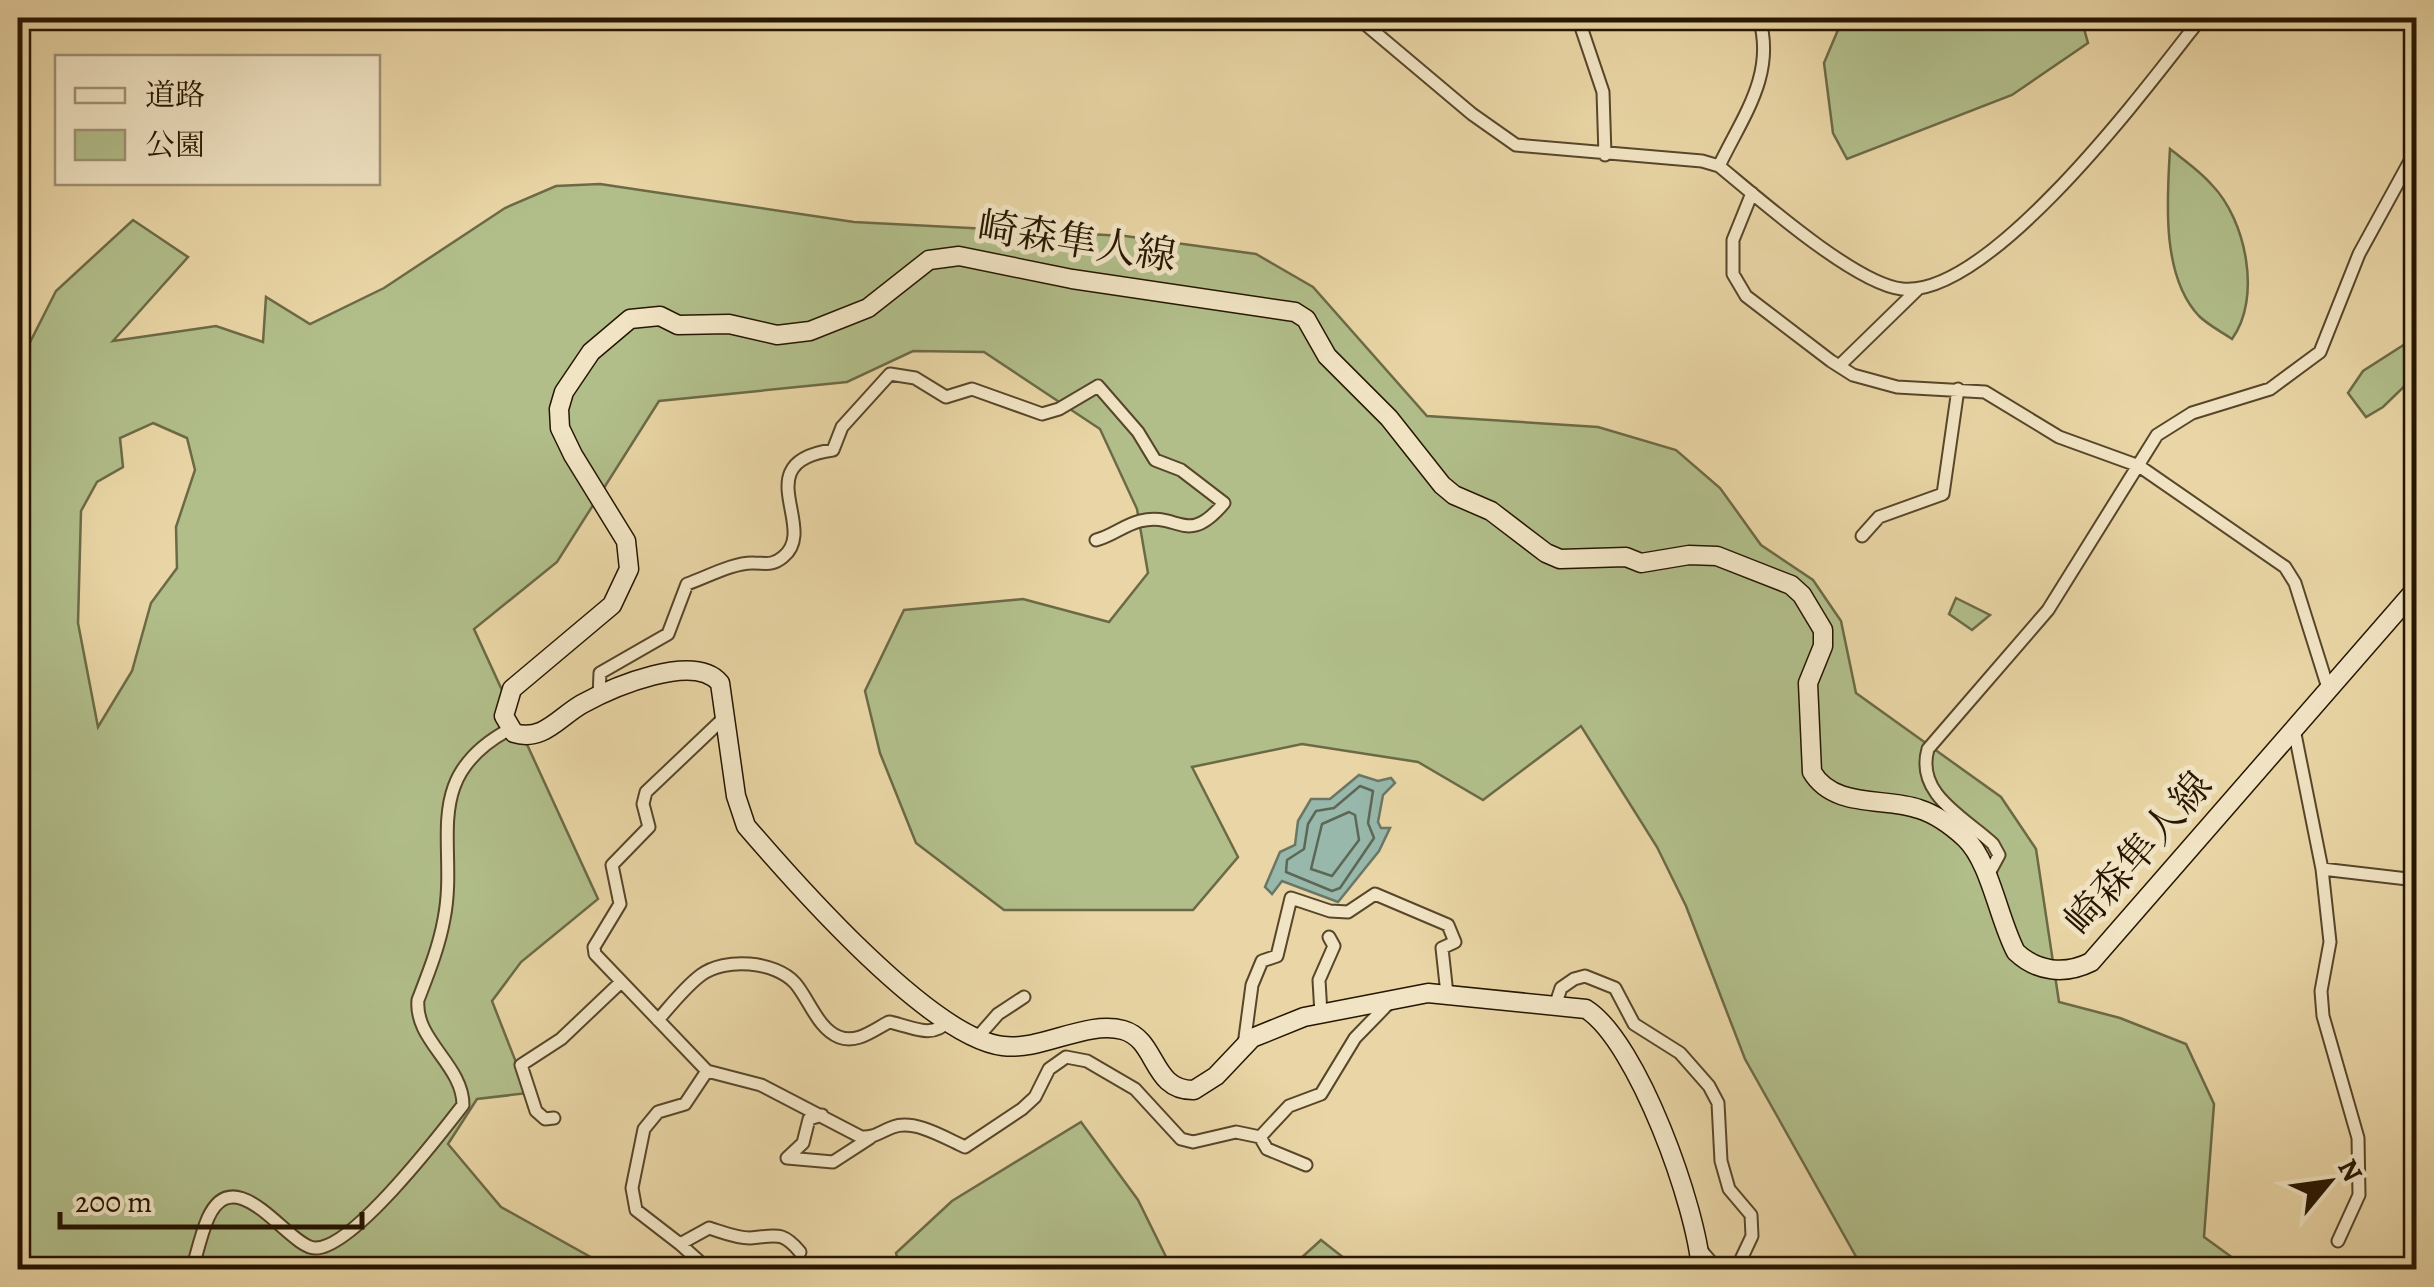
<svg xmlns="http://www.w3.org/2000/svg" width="2434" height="1287" viewBox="0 0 2434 1287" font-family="Alegreya,'Noto Serif JP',serif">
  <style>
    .green { fill: #b1be8a; stroke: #6c6a46; stroke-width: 2.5; fill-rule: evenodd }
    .water { fill: #97b8ab; stroke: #6a7767; stroke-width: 2.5 }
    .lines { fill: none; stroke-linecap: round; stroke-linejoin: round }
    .shore { stroke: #5e6756; stroke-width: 2.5 }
    .street-casing { stroke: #57462a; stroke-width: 15 }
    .secondary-casing { stroke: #261601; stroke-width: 21 }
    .street { stroke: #f1e4c4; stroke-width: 11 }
    .secondary { stroke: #f1e4c4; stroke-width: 18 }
    .labels { text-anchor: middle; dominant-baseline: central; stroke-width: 10; stroke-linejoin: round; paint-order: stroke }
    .street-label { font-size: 40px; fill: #261601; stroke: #f1e4c4 }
  </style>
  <rect width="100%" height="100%" fill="#e9d5a5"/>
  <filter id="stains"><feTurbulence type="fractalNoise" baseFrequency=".002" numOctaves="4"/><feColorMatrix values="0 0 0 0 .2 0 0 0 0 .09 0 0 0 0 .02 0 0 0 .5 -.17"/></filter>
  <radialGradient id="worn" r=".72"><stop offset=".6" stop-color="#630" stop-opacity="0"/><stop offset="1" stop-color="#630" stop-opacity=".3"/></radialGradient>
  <path class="green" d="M1843,18h238l7,25 -76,52 -165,64 -14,-26 -9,-70z
    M2170,149c14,11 30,22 42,36 34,35 50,113 20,154 -10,-7 -24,-14 -33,-23 -38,-40 -32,-117 -29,-167z
    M600,184l254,38 271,14 131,18 57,33 114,129 171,11 78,23 44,38 41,57 52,35 28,41 15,72 145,104 35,52 23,153 61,16 66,26 28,60 -10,133 44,32h-385l-118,-210 -59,-153 -29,-59 -76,-121 -98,74 -65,-38 -116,-18 -110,23 46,90 -45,53h-189l-88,-67 -36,-90 -15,-62 39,-81 119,-11 86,23 39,-49 -11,-64 -37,-80 -116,-77 -71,-1 -66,31 -188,19 -102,161 -83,67 124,270 -77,63 -29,39 36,92 -51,6 -29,45 53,63 111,62h-594v-903l38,-75 77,-71 55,37 -75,84 103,-15 47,16 3,-45 44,27 74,-36 121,-80 51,-22zM153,423l34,15 8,32 -19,57 1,41 -26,35 -19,68 -34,56 -20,-104 3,-112 16,-29 26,-15 -3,-29z
    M2416,337v38l-33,32 -17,10 -18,-24 15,-22z
    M1956,598l34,17 -18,15 -23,-16z
    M1081,1122l57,78 34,69h-272l-4,-16 56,-52z
    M1321,1240l37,29h-69z"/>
  <path class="water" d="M1359,775l19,6 13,-3 4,5 -12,12 -5,27 3,6h9l-11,23 -41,51 -56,-21 -10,13 -7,-7 15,-35 15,-7 3,-24 13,-22h19z"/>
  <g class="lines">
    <path class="shore" d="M1360,786l13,5 -5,32 6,15 -34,50 -8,3 -46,-19 1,-12 17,-11 4,-25 8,-13 18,-3z
      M1349,812l6,3 4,25 -27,36 -21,-7 11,-45z"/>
    <g class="street-casing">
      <path id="street" d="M1358,18l114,96 44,31 186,16 17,5c39,32 136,118 183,123 89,9 248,-206 299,-271
        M1578,18l25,74 2,63
        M1370,28l36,-10
        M1719,166c24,-50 57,-92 40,-148
        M1752,193l-19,47v34l13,22 85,65 22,14 44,12 88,5 74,45 80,29 146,101 10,16 34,108
        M1839,366l79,-77
        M1862,536l17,-19 64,-23 15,-105
        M599,696l1,-23 68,-39 19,-50c20,-7 47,-22 67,-21 12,0 18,3 29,-6 37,-29 -38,-95 50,-107l9,-23 48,-53 25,4 31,19 26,-8 70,25 17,-5 39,-23 40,46 17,28 26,10 43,33c-38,45 -45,8 -84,18 -16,4 -28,15 -44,19
        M726,716l-80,76 -3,12 6,23 -37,38 8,39 -26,43 1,7 112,117 54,14 100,52c14,1 20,-6 32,-10 22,-8 52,11 72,20l57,-38 13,-12 14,-28 17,-12 21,4 48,28 46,50 12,3 43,-10 24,5 29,-31 32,-12 34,-56 35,-36
        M2294,729l28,140 8,73 -9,49 2,25 35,122 1,57 -21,46
        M2322,869l94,11
        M1986,879l13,-24 -6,-11c-29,-27 -78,-50 -65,-95l120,-139 109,-175 35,-22 78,-24 50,-37 39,-98 57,-104
        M1555,1006l6,-18 13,-9 11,-3 30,12 19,36 46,29 29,33 9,17 3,58 8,28 22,26 1,21 -16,34
        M1321,1014l-2,-34 15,-34 -5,-9
        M658,1020c13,-15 27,-33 43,-45 24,-18 74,-14 94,8 14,16 23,46 44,54 18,7 34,-7 50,-15 23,4 41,18 60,-1
        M976,1039l22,-25 26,-17
        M1244,1045l8,-60 10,-24 15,-5 14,-58 39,13 18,1 27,-18 73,31 7,17 -13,6 5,46
        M707,1071l-22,33 -27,8 -14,17 -12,59 4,22 44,34 29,-16c13,4 27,10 41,10 25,-2 32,-8 50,14
        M554,1118l-9,1 -9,-8 -15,-46 40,-26 60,-57
        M1260,1137l7,12 39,16
        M787,1158l46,4 37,-24
        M787,1158l16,-15 6,-24 13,-4
        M680,1244l29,26
        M1701,1250l17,20
        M192,1270c5,-17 9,-36 16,-52 28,-61 81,30 107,30 37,1 124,-112 148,-143 0,-40 -49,-65 -45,-105 10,-26 21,-53 26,-81 15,-75 -26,-141 66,-190"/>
    </g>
    <g class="secondary-casing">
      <path id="secondary" d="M1701,1270c-4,-62 -63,-228 -115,-261l-158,-16 -124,24 -52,21 -36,38 -22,14c-43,1 -36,-50 -71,-60 -37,-10 -81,21 -120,16 -72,-8 -208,-163 -257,-220l-10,-30 -16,-113c-26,-31 -107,4 -138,21 -23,13 -39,38 -68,29l-10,-17 8,-27 100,-84 17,-36 -3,-28 -53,-86 -13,-27 -1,-19 5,-17 27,-40 39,-33 30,-3 18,9 51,-1 48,11 33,-4 58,-23 61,-48 30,-4 113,23 223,33 11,7 21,37 62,62 53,67 12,10 37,16 55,42 14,6 66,-2 15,6 48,-8 28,1 74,29 11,10 21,35v16l-15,37 4,89c22,37 73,25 107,37 16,5 34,18 46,29 25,23 34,83 51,114 21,20 49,23 75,10l325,-373"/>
    </g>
    <use href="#street" class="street"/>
    <use href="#secondary" class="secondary"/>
  </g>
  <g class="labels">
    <g class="street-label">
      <text transform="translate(1077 241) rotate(9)">崎森隼人線</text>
      <text transform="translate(2138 853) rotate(-49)">崎森隼人線</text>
    </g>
  </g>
  <rect width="2434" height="1287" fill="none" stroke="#e9d5a5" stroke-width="60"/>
  <rect x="20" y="20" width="2394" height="1247" fill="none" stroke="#261601" stroke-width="5"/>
  <rect x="30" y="30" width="2374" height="1227" fill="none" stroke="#261601" stroke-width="2.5"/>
  <rect x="55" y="55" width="325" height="130" fill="#f1e4c4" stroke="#a09276" stroke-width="2.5"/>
  <rect x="75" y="88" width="50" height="15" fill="#f1e4c4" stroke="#a09276" stroke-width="2.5"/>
  <text x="145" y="105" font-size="30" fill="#261601">道路</text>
  <rect x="75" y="130" width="50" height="30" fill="#b1be8a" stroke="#a09276" stroke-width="2.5"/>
  <text x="145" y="155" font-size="30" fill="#261601">公園</text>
  <g transform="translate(2329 1182) rotate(61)" stroke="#f1e4c4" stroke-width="8" paint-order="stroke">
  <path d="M0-8L18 38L0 25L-18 38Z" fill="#261601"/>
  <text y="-15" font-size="28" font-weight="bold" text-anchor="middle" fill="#261601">N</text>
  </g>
  <path d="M60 1212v15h302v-15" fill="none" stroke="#261601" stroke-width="5"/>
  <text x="75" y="1212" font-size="30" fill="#261601" stroke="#f1e4c4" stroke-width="8" paint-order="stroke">200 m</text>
  <rect width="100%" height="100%" filter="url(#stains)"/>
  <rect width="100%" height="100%" fill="url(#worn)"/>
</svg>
